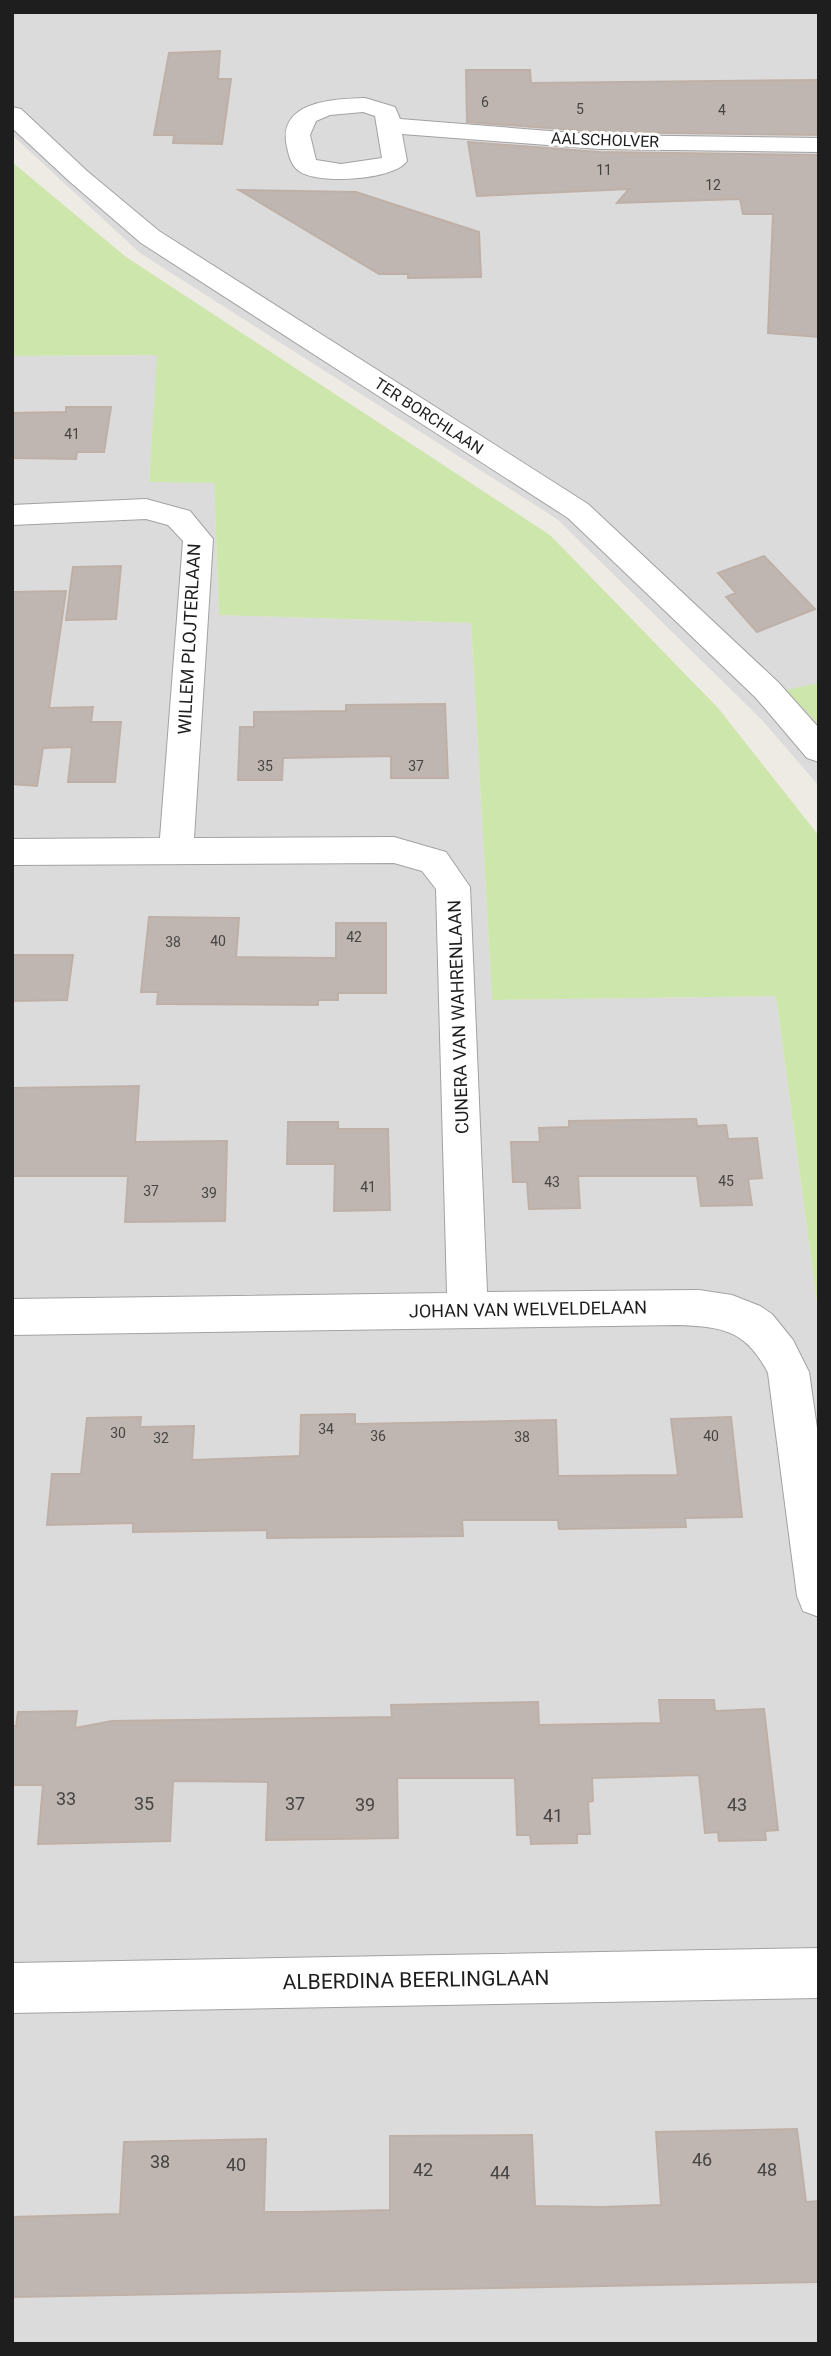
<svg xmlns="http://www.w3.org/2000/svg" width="831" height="2356" viewBox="0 0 831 2356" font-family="Roboto,sans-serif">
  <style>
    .residential { fill: #dcdbdb }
    .grass { fill: #cde6ac }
    .building { fill: #bfb6b1; stroke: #bfb0a7; stroke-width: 2 }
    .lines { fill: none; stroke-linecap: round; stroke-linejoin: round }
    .street-casing { stroke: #a2a2a2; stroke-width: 2 }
    .street { fill: #fff; fill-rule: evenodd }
    .labels { text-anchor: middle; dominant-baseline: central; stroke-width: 6; stroke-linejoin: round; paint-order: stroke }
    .number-label { font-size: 14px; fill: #464443 }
    .far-street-label { font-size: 16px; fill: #1e1e1e; stroke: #fff }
    .street-label { font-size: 18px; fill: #1e1e1e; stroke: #fff }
    .near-number-label { font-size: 18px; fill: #464443 }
    .near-street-label { font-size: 21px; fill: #1e1e1e; stroke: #fff }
  </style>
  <rect width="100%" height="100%" fill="#eeeae4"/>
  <path class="residential" d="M12,12h807v774l-57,-66 -205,-201 -417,-266 -128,-118z
    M158,355l-9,126 65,2 5,132 252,8 21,377 284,-4 43,322v1026h-807v-1988z"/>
  <path class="grass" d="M12,162l114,95 424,278 168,173 101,128v482l-43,-322 -284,4 -21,-377 -252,-8 -5,-132 -65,-1 8,-127 -145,1z
    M819,683v42l-33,-35z"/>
  <path class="building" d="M220,51l-2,28h13l-9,65 -49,-1 1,-8h-20l15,-82z
    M466,70h64l1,13 288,-3v55l-219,-3 -133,-10z
    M468,142l132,10 219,3v182l-51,-4 5,-119h-30l-3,-15 -123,4 12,-14 -152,7z
    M239,190l117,2 123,40 2,45 -73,1v-4h-29z
    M66,407h45l-7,45h-27l-1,7 -64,-1v-45l54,-1z
    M764,556l51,53 -58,23 -31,-35 10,-4 -18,-20z
    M121,566l-5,53 -50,1 7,-53z
    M66,591l-17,117 44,-1 -2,15h30l-6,60h-47l4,-35 -29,1 -6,38 -25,-2v-192z
    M445,704l3,74h-57v-22l-108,2 -1,22h-44l2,-53h14v-15l92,-1v-6z
    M149,917l90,1 -3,39 100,1v-35h50v70h-48v7h-20v5l-161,-1 1,-12h-17z
    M12,955h61l-6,45 -55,1z
    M139,1086l-4,56 92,-1 -2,80 -100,1 3,-46h-116v-88z
    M696,1119l1,7 29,-1 2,14 29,-1 5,40 -14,1 4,26 -51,1 -4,-30h-119l2,32 -51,1 -2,-27h-14l-2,-40h29l-1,-14 30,-1v-6z
    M288,1122h50v7h50l2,81 -56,1 1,-47h-48z
    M355,1414v10l201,-4 2,56 120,-1 -7,-56 60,-2 11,100 -57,1 1,9 -127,2 -1,-9h-96l1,16 -196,2v-8l-134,2v-9l-86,2 5,-51h29l6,-56 54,-1 -1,10 54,-1 -2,34 108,-4 1,-41z
    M659,1700h55l1,11 49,-2 14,121 -13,1 1,9 -47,1 -1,-9 -13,1 -6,-58 -107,3 1,23 -5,1 2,32h-13v9l-46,1 -1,-9h-13l-2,-57h-118l1,60 -132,2 2,-58 -95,-1 -3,60 -132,3 5,-59h-31v-59h4l2,-14 59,-1 -2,17 37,-7 280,-4 -1,-12 147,-3 1,23 122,-2z
    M797,2129l9,73 13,-1v81l-807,15v-80l108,-3 4,-72 142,-3 -2,73h38l88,-2v-74l142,-1 3,71 67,1 59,-2 -5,-73z"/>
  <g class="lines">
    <g class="street-casing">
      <path id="street" d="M365,98l30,9 5,12 200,16 219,3v14l-219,-3 -198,-15 5,27c-12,19 -90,24 -108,10 -9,-6 -11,-19 -13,-29 -5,-42 51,-43 79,-44zM363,112l12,4 7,42 -41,6 -25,-4 -6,-25 6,-14 14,-6z
        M12,107l9,2 66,62 72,60 429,273 190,178 41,46v34l-12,-4 -51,-60 -188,-180 -427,-275 -72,-62 -57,-53z
        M146,499l44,12 23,28 -19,299 200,-1 52,15 24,35 17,405 212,-2 33,5 28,11 12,8 21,26 16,32 10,70v175l-16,-6 -6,-15 -29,-223c-22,-43 -45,-46 -90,-48l-666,10v-36l435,-6 -11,-404 -14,-18 -28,-8 -382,2v-26l148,-1 23,-297 -15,-16 -22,-6 -134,6v-20z
        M819,1948v50l-807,15v-50z"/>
    </g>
    <use href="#street" class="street"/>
  </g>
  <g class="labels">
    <g class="number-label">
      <text x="485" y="102">6</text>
      <text x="580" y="109">5</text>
      <text x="722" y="110">4</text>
      <text x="604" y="170">11</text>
      <text x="713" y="185">12</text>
      <text x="72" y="434">41</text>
      <text x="265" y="766">35</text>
      <text x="416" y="766">37</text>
      <text x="354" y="937">42</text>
      <text x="218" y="941">40</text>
      <text x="173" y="942">38</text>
      <text x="726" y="1181">45</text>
      <text x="552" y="1182">43</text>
      <text x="368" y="1187">41</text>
      <text x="151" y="1191">37</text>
      <text x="209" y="1193">39</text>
      <text x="326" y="1429">34</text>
      <text x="118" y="1433">30</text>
      <text x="378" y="1436">36</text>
      <text x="711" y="1436">40</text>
      <text x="522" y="1437">38</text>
      <text x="161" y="1438">32</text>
    </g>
    <g class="far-street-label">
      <text transform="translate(605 140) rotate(2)">AALSCHOLVER</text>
      <text transform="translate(429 416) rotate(33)">TER BORCHLAAN</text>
    </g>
    <g class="street-label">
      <text transform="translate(189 639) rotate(-87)">WILLEM PLOJTERLAAN</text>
      <text transform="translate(458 1017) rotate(-92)">CUNERA VAN WAHRENLAAN</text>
      <text transform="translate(528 1309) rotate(-1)">JOHAN VAN WELVELDELAAN</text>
    </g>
    <g class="near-number-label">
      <text x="66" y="1798">33</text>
      <text x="144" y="1803">35</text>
      <text x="295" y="1803">37</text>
      <text x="365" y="1804">39</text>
      <text x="737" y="1804">43</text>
      <text x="553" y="1815">41</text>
      <text x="702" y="2159">46</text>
      <text x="160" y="2161">38</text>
      <text x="236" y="2164">40</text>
      <text x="423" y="2169">42</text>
      <text x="767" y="2169">48</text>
      <text x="500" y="2172">44</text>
    </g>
    <g class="near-street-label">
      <text transform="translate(416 1980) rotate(-1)">ALBERDINA BEERLINGLAAN</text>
    </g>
  </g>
  <rect width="831" height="2356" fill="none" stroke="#1e1e1e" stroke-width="28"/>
</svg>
